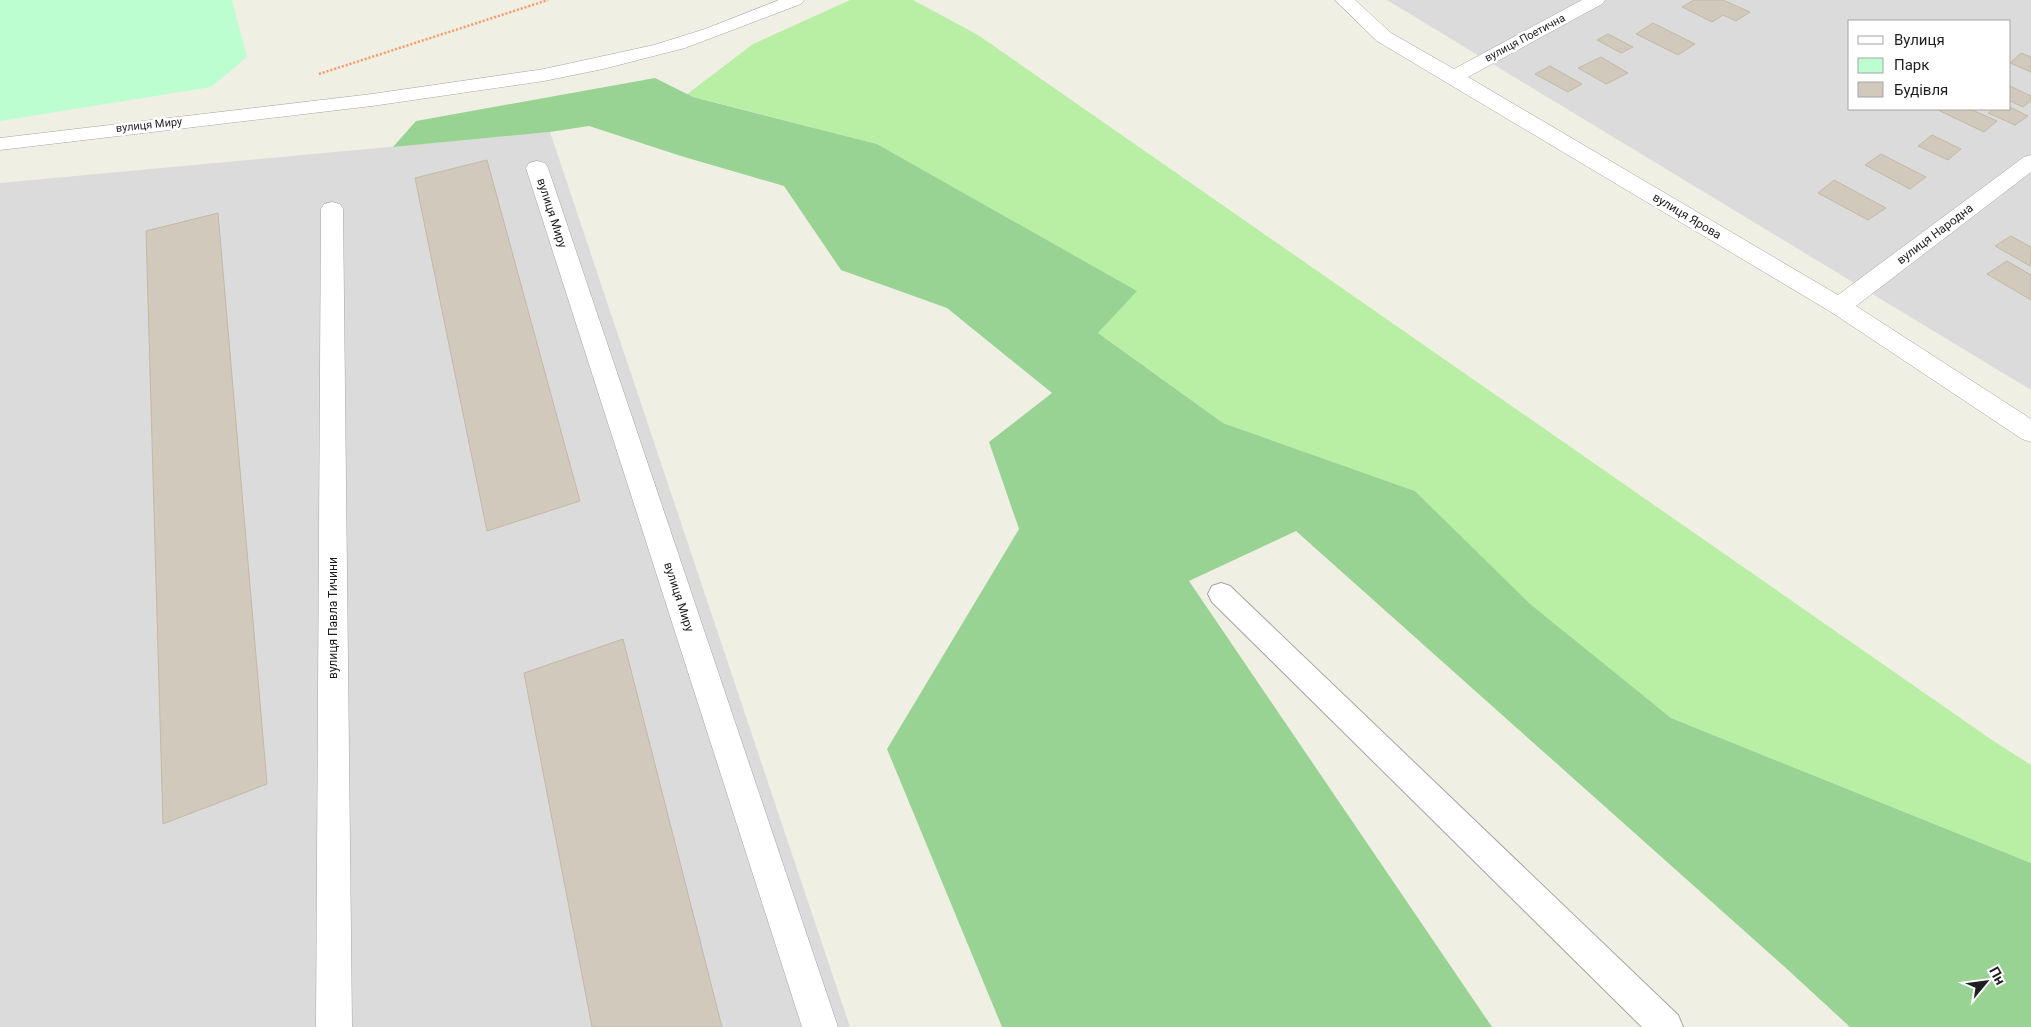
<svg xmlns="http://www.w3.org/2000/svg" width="2031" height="1027" viewBox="0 0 2031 1027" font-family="Roboto,sans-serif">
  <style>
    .residential { fill: #dcdbdb; fill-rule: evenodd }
    .grass { fill: #b9efa5 }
    .forest { fill: #99d394 }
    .park { fill: #bcfed0 }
    .building { fill: #d0c9bc; stroke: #c3b9a4 }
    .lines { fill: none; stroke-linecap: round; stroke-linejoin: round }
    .service-casing { stroke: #a5a5a5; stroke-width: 2 }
    .minor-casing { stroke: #a5a5a5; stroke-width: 1 }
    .path { stroke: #ff9666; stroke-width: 2.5; stroke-dasharray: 2 2; stroke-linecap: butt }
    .service { fill: #fff; fill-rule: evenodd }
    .minor { fill: #fff; fill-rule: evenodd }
    .labels { text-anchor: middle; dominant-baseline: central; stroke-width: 5; stroke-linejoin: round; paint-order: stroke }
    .far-street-label { font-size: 11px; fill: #1e1e1e; stroke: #fff }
    .street-label { font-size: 12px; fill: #1e1e1e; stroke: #fff }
  </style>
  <rect width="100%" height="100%" fill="#f0efe3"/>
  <path class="residential" d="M1387,0h644v390zM1850,21h160v88h-160z
    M550,132l300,895h-850v-844z"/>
  <path class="grass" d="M850,0h63l65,35 1014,705 39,25v98l-360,-145 -133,-105 -123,-122 -192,-68 -125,-90 38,-42 -259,-147 -191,-49 67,-51z"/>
  <path class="forest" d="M655,78l38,19 184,47 260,147 -39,42 125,90 192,68 115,113 141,114 360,145v164h-181l-63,-58 -491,-438 -107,50 303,446h-490l-115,-278 132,-220 -30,-87 63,-49 -105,-85 -106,-38 -57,-84 -103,-30 -92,-30 -39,6 -157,15 23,-26z"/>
  <path class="park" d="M0,0h232l15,57 -36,30 -211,34z"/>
  <path class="building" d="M1694,0h29l27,12 -14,9 -13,-6 -11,7 -30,-15z
    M1653,23l42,21 -17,11 -42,-21z
    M1608,34l25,13 -12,6 -24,-13z
    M2021,53l10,4v15l-21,-9z
    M1601,57l27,16 -22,11 -28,-16z
    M1550,66l32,18 -14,8 -33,-18z
    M2010,86l21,10v5l-8,6 -13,-6z
    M2010,107l18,9 -13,9 -27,-12 5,-4z
    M1936,109h34l27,12 -13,11z
    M1932,135l29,14 -13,11 -30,-14z
    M1881,154l45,23 -16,12 -45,-24z
    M487,160l93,341 -93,30 -72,-353z
    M1834,180l52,28 -18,12 -50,-27z
    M218,213l49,571 -104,40 -17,-593z
    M2011,236l20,11 -1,19 -35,-20z
    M2007,261l24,14v25l-44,-26z
    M623,639l99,388h-130l-68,-354z"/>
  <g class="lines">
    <g class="service-casing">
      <path id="service" d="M1221,583l9,3 448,429 5,12h-41l-430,-425 -4,-8 4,-8z"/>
    </g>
    <g class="minor-casing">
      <path id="minor" d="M779,0h25l-3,4 -116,44 -82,21 -59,12 -172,25 -372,44v-12l372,-44 172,-25 110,-24 51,-16z
        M1335,0h20l36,33 63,36 128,-69h23l-3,4 -134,73 370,218 186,-138 7,-2v17l-175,134 175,113v23l-9,-3 -191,-127 -454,-271z
        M537,161l8,2 3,5 290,859h-36l-276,-859 3,-5z
        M332,202l8,2 3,5 9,818h-36l5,-818 3,-5z"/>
    </g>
    <path class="path" d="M319,74l229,-74"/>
    <use href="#service" class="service"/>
    <use href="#minor" class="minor"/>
  </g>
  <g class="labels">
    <g class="far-street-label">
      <text transform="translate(1525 38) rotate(-28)">вулиця Поетична</text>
      <text transform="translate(149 125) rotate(-6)">вулиця Миру</text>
    </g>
    <g class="street-label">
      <text transform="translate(552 213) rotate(72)">вулиця Миру</text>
      <text transform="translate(1687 216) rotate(31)">вулиця Ярова</text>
      <text transform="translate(1935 234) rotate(-37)">вулиця Народна</text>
      <text transform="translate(679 597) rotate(72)">вулиця Миру</text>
      <text transform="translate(333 618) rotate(-90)">вулиця Павла Тичини</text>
    </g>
  </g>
  <rect x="1848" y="20" width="162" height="90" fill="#ffffff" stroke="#a5a5a5"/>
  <rect x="1858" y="36" width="25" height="8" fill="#ffffff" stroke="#a5a5a5"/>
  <text x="1894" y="45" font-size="15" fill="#1e1e1e">Вулиця</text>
  <rect x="1858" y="58" width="25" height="15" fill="#bcfed0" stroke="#a5a5a5"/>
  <text x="1894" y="70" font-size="15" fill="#1e1e1e">Парк</text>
  <rect x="1858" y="82" width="25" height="15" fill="#d0c9bc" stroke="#a5a5a5"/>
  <text x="1894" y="95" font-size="15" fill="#1e1e1e">Будівля</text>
  <g transform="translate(1986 982) rotate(61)" stroke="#ffffff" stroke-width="4" paint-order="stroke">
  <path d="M0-4L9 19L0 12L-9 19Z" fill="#1e1e1e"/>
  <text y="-8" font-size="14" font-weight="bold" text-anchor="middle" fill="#1e1e1e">Пн</text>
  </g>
</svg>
